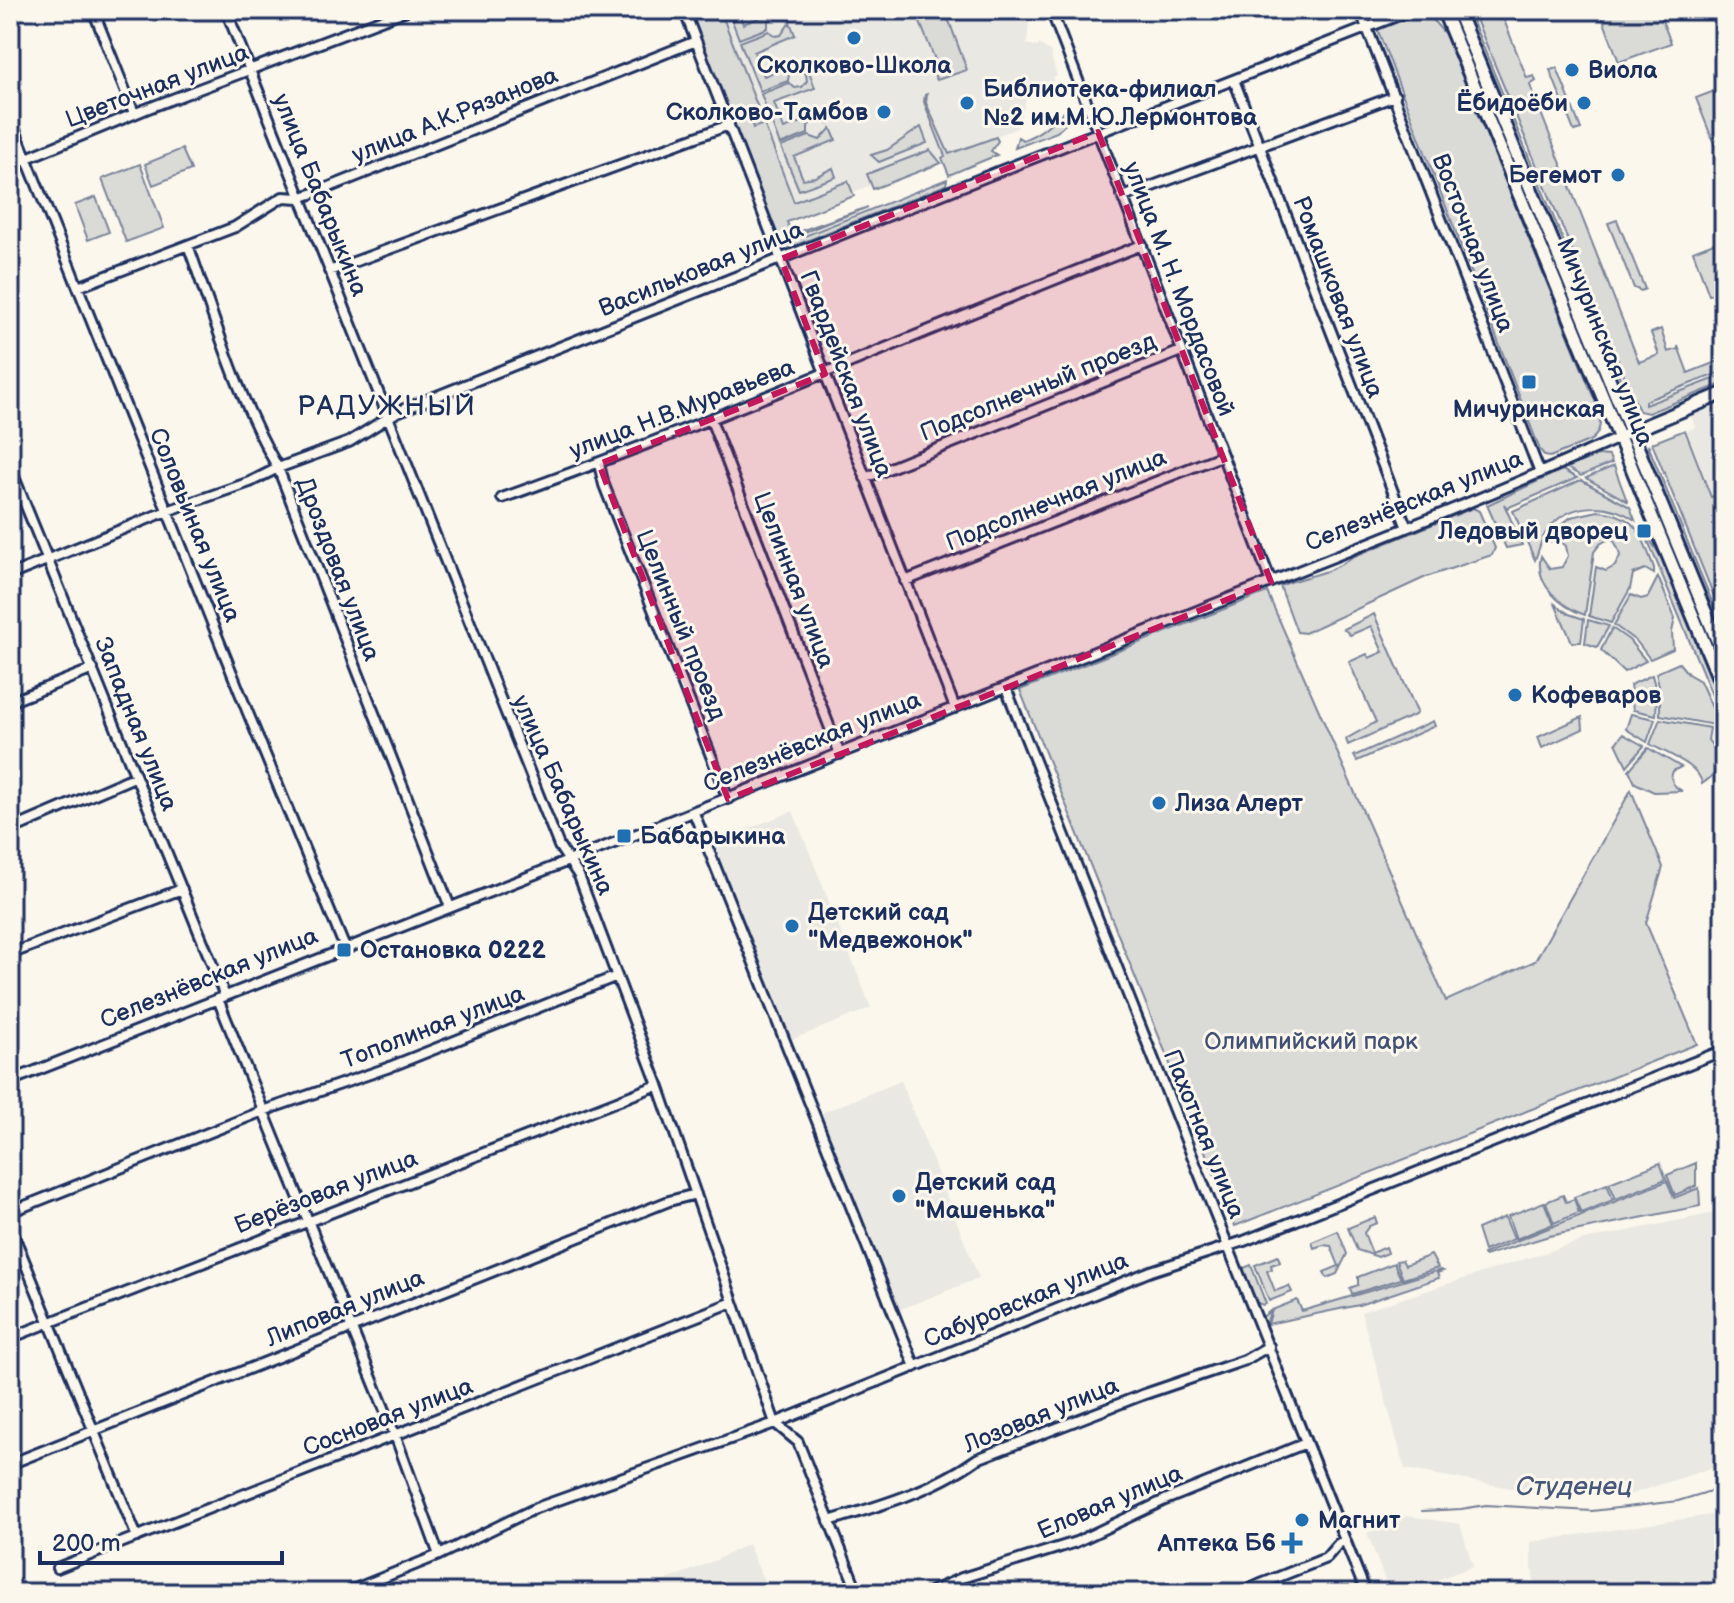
<svg xmlns="http://www.w3.org/2000/svg" width="1734" height="1603" viewBox="0 0 1734 1603" font-family="'Balsamiq Sans',sans-serif">
  <style>
    .built { fill: #eae8e2 }
    .green { fill: #dadad7; stroke: #7a849a; stroke-width: 2 }
    .lines { fill: none; stroke-linecap: round; stroke-linejoin: round }
    .stream { stroke: #747e96; stroke-width: 2 }
    .minor-casing { stroke: #1b2f5e; stroke-width: 14 }
    .major-casing { stroke: #1b2f5e; stroke-width: 17 }
    .minor { stroke: #fbf7ec; stroke-width: 8 }
    .major { stroke: #fbf7ec; stroke-width: 11 }
    .marked { fill: #c2185b; fill-opacity: 0.2; stroke: #c2185b; stroke-width: 6; stroke-dasharray: 16 10; stroke-linejoin: round }
    .poi-dot { fill: #1f6fb2; stroke: #fbf7ec; stroke-width: 3 }
    .labels { text-anchor: middle; dominant-baseline: central; stroke-width: 6; stroke-linejoin: round; paint-order: stroke }
    .poi-label { font-size: 24px; font-weight: bold; fill: #1b2f5e; stroke: #fbf7ec; text-anchor: start }
    .street-label { font-size: 24px; fill: #1b2f5e; stroke: #fbf7ec }
    .park-label { font-size: 24px; fill: #415176; stroke: #fbf7ec }
    .water-label { font-size: 26px; font-style: italic; fill: #47577a; stroke: #fbf7ec }
    .quarter-label { font-size: 28px; letter-spacing: 2px; fill: #1b2f5e; stroke: #fbf7ec }
  </style>
  <rect width="100%" height="100%" fill="#fbf7ec"/>
  <filter id="ink" filterUnits="userSpaceOnUse"><feTurbulence type="fractalNoise" baseFrequency=".0125" numOctaves="2"/><feDisplacementMap in="SourceGraphic" scale="16" xChannelSelector="R" yChannelSelector="G"/><feConvolveMatrix kernelMatrix="1 2 1 2 8 2 1 2 1" color-interpolation-filters="sRGB"/></filter>
  <g filter="url(#ink)">
    <path class="built" d="M707,10h323l-3,34 11,3 1,-3 11,7 7,26 -3,-1 -3,13 -4,-1 -8,8 -7,-4 -4,2 -11,34 -230,90z
      M1724,403v89l-12,4 -25,-65 8,-4 -4,-11z
      M793,811l78,197 -80,32 -78,-197z
      M901,1081l78,197 -80,32 -80,-196z
      M1714,1213l10,30v221l-96,31 -106,-5 -117,-21 -44,-157 223,-72z
      M1724,1513v80h-188l-5,-32v-19z
      M1408,1516l52,8 13,42 -69,27h-14l-23,-60z
      M748,1544l21,49h-134l81,-33z"/>
    <path class="green" d="M689,10h31l43,111 -11,4 1,3 11,-4 30,78 54,-21 6,15 -67,26 5,12 76,-27 -88,35z
      M728,10h10l5,14 36,-14h6l4,9 -16,-2 -5,5v6l-29,11z
      M915,10h30l22,60 -30,10 -5,-9 6,-4z
      M1370,10h54l21,24 153,374c3,12 4,24 -7,32l-41,17 -5,-1 -5,-6z
      M1468,10l165,399 -10,-12 -155,-375z
      M1472,10h28l27,68 7,-2 2,5 -6,4 109,277 20,-7 -8,-22 10,-4 7,23 10,-3v-3l10,27 36,-14v12l-79,30v4l79,-30v8l-76,30 -9,-2z
      M1611,10h47l13,33 -52,19 -18,-48z
      M1455,20l163,393 -1,1 -164,-393z
      M790,22l5,13 -41,17 10,24 41,-16 10,28 -41,15 10,26 41,-16 4,10 -16,-2 -5,5v8l-28,11 -19,-51 28,-11 6,5 7,-1 5,-6 -1,-7 -4,-4 -9,-1 -4,5 -1,7 -28,10 -20,-49 29,-11 6,5 6,-1z
      M1557,68l24,61 -7,2 -24,-61z
      M1717,90l7,19v60l-28,-71z
      M927,94l-1,9 23,51 47,-17 2,4 -7,10 6,4 -48,20 -7,-17 3,-2 -21,-54 1,-7z
      M1063,112l10,5 -16,15 -42,16 3,-11 5,3c20,-8 25,-15 40,-28z
      M921,127l6,16 -48,19 -8,-7 16,-5z
      M831,128l5,12 -42,17 9,22 12,-2 18,-9 3,9 -37,13 -18,-43 28,-11 11,4z
      M182,149l9,21 -38,15 -8,-21z
      M930,150l11,13 -68,26 -6,-15z
      M140,164l24,64 -38,14 -24,-63z
      M947,179l-1,6 -155,62 -9,-2z
      M96,197l13,35 -21,8 -13,-35z
      M1617,220l28,69 -4,2 -7,-3 -26,-65z
      M1724,239v50l-15,6 -16,-44z
      M1685,430l26,67 13,-4v128l-72,-178z
      M1648,445l76,186v14l-75,-186z
      M1598,455l11,1 3,7 -31,13 -14,-8z
      M1634,456l90,217v9l-91,-225z
      M1614,466l13,35 -41,-23z
      M1562,470l15,8 -70,30 -3,-4 18,41 -16,3 -19,-43z
      M1581,480l49,27 5,13c-27,-19 -67,-18 -87,10 -7,8 -9,20 -13,30l-22,-49z
      M1473,508l6,3 16,37 -3,7 -66,22 -121,56 -8,-1 -17,-46c25,-11 50,-11 72,-29z
      M1598,511c39,3 44,25 56,57v6l-9,-5 -12,5 -3,15 -19,34 -22,-7 7,-49 10,4 9,-5 5,-10c-5,-32 -46,-37 -70,-22l21,-17z
      M1573,529l20,2 14,9 -7,4 -6,8 -9,63c-24,-8 -51,-31 -44,-59l9,13 12,-2 6,-11 -2,-10 -7,-6 -12,2 12,-9z
      M1650,540l13,20 61,147v17l-76,-183z
      M1658,577l17,41 -3,14 1,17 -23,10 -13,-17 -23,-17 17,-30 10,4 7,-2z
      M1267,592l179,409 89,-40 96,-171 32,77 -17,56 51,121 -462,182 -215,-536z
      M1555,604l14,10 15,5 -3,23h-9z
      M1374,614l43,98 -2,3 -67,30 -2,-6 30,-17 -27,-60 18,-8 2,4 14,-6 -12,-26 -21,9 -6,-6z
      M1588,620l21,6 -12,21 -12,-4z
      M1612,628l17,12 17,21 -22,11 -23,-22z
      M1679,663l9,11 12,7 19,42 -5,2 -54,-10v-25l-4,-17z
      M1652,675l5,19 -1,21 -23,-5 -3,-25z
      M1631,714l24,5 -8,23 -21,-13z
      M1582,717l1,12 -41,19 -4,-11z
      M1660,719l50,9 -2,12 6,8 10,5c0,14 -11,23 -22,31 -2,-19 -35,-30 -52,-40z
      M1433,721l2,5 -78,35 -3,-5z
      M1623,734l21,12 -17,20 -11,-23z
      M1648,748l33,19 -8,4c-4,9 1,16 9,20l-28,1 -19,-9 -6,-13z
      M1660,1163l6,16 -50,20 -7,-16z
      M1696,1163v23l-21,9 -8,-20z
      M1667,1181l7,17 25,-10 1,18 -151,30 -65,20 -1,-2z
      M1607,1184l6,16 -32,13 -7,-16z
      M1563,1195l3,7 8,-3 5,14 -25,10 -8,-21z
      M1544,1202l9,22 -37,15 -8,-23z
      M1375,1217l2,6 -8,3 -5,7 8,20 14,-6 2,6 -10,4 -21,-7 -9,-22z
      M1505,1217l9,22 -30,12 -7,-22z
      M1338,1231l9,23 -10,20 -10,4 -3,-6 15,-6 -8,-20 -8,-1 -9,3 -2,-6z
      M1431,1255l7,13 -35,11 -7,-18 6,-1 3,5z
      M1278,1256l2,6 -9,3 1,4 -5,2 8,20 14,-5 3,6 -23,9 -14,-36z
      M1394,1263l7,16 -49,15 -2,-6 8,-3v-8z
      M1251,1265l15,39 -3,1 -8,-3 -12,-30 1,-4z
      M1440,1270l3,1 -6,2 2,5 -80,27 -91,19 4,-14 25,-10 5,11z
      M1270,1311l-4,15 107,267 -112,-275z"/>
    <g class="lines">
      <path class="stream" d="M1422,1511l39,-2 25,-4 106,6 86,-10 46,-14"/>
      <g class="minor-casing">
        <path id="minor" d="M93,10l41,103
          M226,10l333,836 20,30 79,209 117,338 23,19 60,151
          M684,10l271,698
          M1051,10l220,572
          M1360,10l180,463
          M1234,80l173,448
          M10,117l238,596 97,235
          M10,165l136,-56 261,-99
          M1123,197l272,-101
          M188,245c27,75 50,154 90,223l172,439
          M329,271l400,-146
          M78,287l157,-60 48,-30 16,1 18,-6 379,-151
          M711,420l129,334
          M599,464l5,21 124,314
          M10,467l215,529
          M865,478l316,-127
          M502,498c216,-77 426,-170 640,-253
          M10,575l157,-64 83,-29 28,-14 71,-26 48,-30 603,-241 412,-161
          M905,581l316,-125
          M1006,688l360,905
          M10,702l83,-33
          M694,813l221,554
          M10,830l124,-53
          M10,954l172,-65
          M218,999l177,436 44,120
          M10,1081c376,-149 752,-295 1127,-446 161,-65 325,-126 484,-198
          M10,1212l253,-101 124,-43 230,-92
          M10,1226l127,311
          M10,1338l648,-253
          M10,1464l659,-263 27,-7
          M829,1521c51,-15 105,-31 148,-62l165,-64 103,-35 24,-14
          M57,1568l676,-266
          M345,1593l94,-38 97,-47 239,-85 376,-152 93,-30 480,-191
          M928,1593l34,-15 114,-36 89,-42 141,-57
          M1220,1593l26,-3 80,-32 12,-14 7,-4
          M1467,1593h9"/>
      </g>
      <g class="major-casing">
        <path id="major" d="M1443,10l281,681
          M1457,10l267,647
          M1628,433l96,-40"/>
      </g>
      <use href="#minor" class="minor"/>
      <use href="#major" class="major"/>
    </g>
  </g>
  <path class="marked" d="M1098,132l173,450 -543,217 -129,-335 226,-90 -44,-115z"/>
  <g class="poi-dot">
    <circle cx="854" cy="38" r="8"/>
    <circle cx="1572" cy="70" r="8"/>
    <circle cx="967" cy="103" r="8"/>
    <circle cx="1584" cy="103" r="8"/>
    <circle cx="884" cy="112" r="8"/>
    <circle cx="1618" cy="175" r="8"/>
    <rect x="1521" y="374" width="16" height="16" rx="4"/>
    <rect x="1636" y="523" width="16" height="16" rx="4"/>
    <circle cx="1515" cy="695" r="8"/>
    <circle cx="1159" cy="803" r="8"/>
    <rect x="616" y="828" width="16" height="16" rx="4"/>
    <circle cx="792" cy="926" r="8"/>
    <rect x="336" y="942" width="16" height="16" rx="4"/>
    <circle cx="899" cy="1196" r="8"/>
    <circle cx="1302" cy="1520" r="8"/>
    <path d="M1288 1531h8v8h8v8h-8v8h-8v-8h-8v-8h8z"/>
  </g>
  <g class="labels">
    <g class="poi-label">
      <text x="854" y="65" text-anchor="middle">Сколково-Школа</text>
      <text x="1588" y="70">Виола</text>
      <text x="983" y="89">Библиотека-филиал<tspan x="983" dy="28">№2 им.М.Ю.Лермонтова</tspan></text>
      <text x="1568" y="103" text-anchor="end">Ёбидоёби</text>
      <text x="868" y="112" text-anchor="end">Сколково-Тамбов</text>
      <text x="1602" y="175" text-anchor="end">Бегемот</text>
      <text x="1529" y="409" text-anchor="middle">Мичуринская</text>
      <text x="1628" y="531" text-anchor="end">Ледовый дворец</text>
      <text x="1531" y="695">Кофеваров</text>
      <text x="1175" y="803">Лиза Алерт</text>
      <text x="640" y="836">Бабарыкина</text>
      <text x="808" y="912">Детский сад<tspan x="808" dy="28">"Медвежонок"</tspan></text>
      <text x="360" y="950">Остановка 0222</text>
      <text x="915" y="1182">Детский сад<tspan x="915" dy="28">"Машенька"</tspan></text>
      <text x="1318" y="1520">Магнит</text>
      <text x="1276" y="1543" text-anchor="end">Аптека Б6</text>
    </g>
    <g class="street-label">
      <text transform="translate(157 86) rotate(-21)">Цветочная улица</text>
      <text transform="translate(455 115) rotate(-22)">улица А.К.Рязанова</text>
      <text transform="translate(320 195) rotate(68)">улица Бабарыкина</text>
      <text transform="translate(1473 243) rotate(69)">Восточная улица</text>
      <text transform="translate(701 269) rotate(-22)">Васильковая улица</text>
      <text transform="translate(1179 289) rotate(69)">улица М. Н. Мордасовой</text>
      <text transform="translate(1338 297) rotate(69)">Ромашковая улица</text>
      <text transform="translate(1605 342) rotate(68)">Мичуринская улица</text>
      <text transform="translate(846 374) rotate(69)">Гвардейская улица</text>
      <text transform="translate(1038 387) rotate(-22)">Подсолнечный проезд</text>
      <text transform="translate(682 409) rotate(-21)">улица Н.В.Муравьева</text>
      <text transform="translate(1056 500) rotate(-22)">Подсолнечная улица</text>
      <text transform="translate(1414 501) rotate(-22)">Селезнёвская улица</text>
      <text transform="translate(195 525) rotate(68)">Соловьиная улица</text>
      <text transform="translate(338 569) rotate(69)">Дроздовая улица</text>
      <text transform="translate(794 580) rotate(69)">Целинная улица</text>
      <text transform="translate(681 625) rotate(68)">Целинный проезд</text>
      <text transform="translate(136 724) rotate(68)">Западная улица</text>
      <text transform="translate(812 742) rotate(-22)">Селезнёвская улица</text>
      <text transform="translate(563 795) rotate(66)">улица Бабарыкина</text>
      <text transform="translate(209 978) rotate(-22)">Селезнёвская улица</text>
      <text transform="translate(433 1027) rotate(-21)">Тополиная улица</text>
      <text transform="translate(1204 1134) rotate(68)">Пахотная улица</text>
      <text transform="translate(326 1192) rotate(-21)">Берёзовая улица</text>
      <text transform="translate(1026 1300) rotate(-22)">Сабуровская улица</text>
      <text transform="translate(345 1308) rotate(-22)">Липовая улица</text>
      <text transform="translate(1041 1415) rotate(-22)">Лозовая улица</text>
      <text transform="translate(388 1417) rotate(-21)">Сосновая улица</text>
      <text transform="translate(1110 1502) rotate(-23)">Еловая улица</text>
    </g>
    <g class="park-label">
      <text x="1311" y="1041">Олимпийский парк</text>
    </g>
    <g class="water-label">
      <text x="1574" y="1487">Студенец</text>
    </g>
    <g class="quarter-label">
      <text x="387" y="406">РАДУЖНЫЙ</text>
    </g>
  </g>
  <rect width="1734" height="1603" fill="none" stroke="#fbf7ec" stroke-width="40"/>
  <rect x="20" y="20" width="1694" height="1563" fill="none" stroke="#1b2f5e" stroke-width="3" filter="url(#ink)"/>
  <path d="M40 1551v12h242v-12" fill="none" stroke="#1b2f5e" stroke-width="4"/>
  <text x="52" y="1551" font-size="24" fill="#1b2f5e" stroke="#fbf7ec" stroke-width="6" paint-order="stroke">200 m</text>
</svg>
